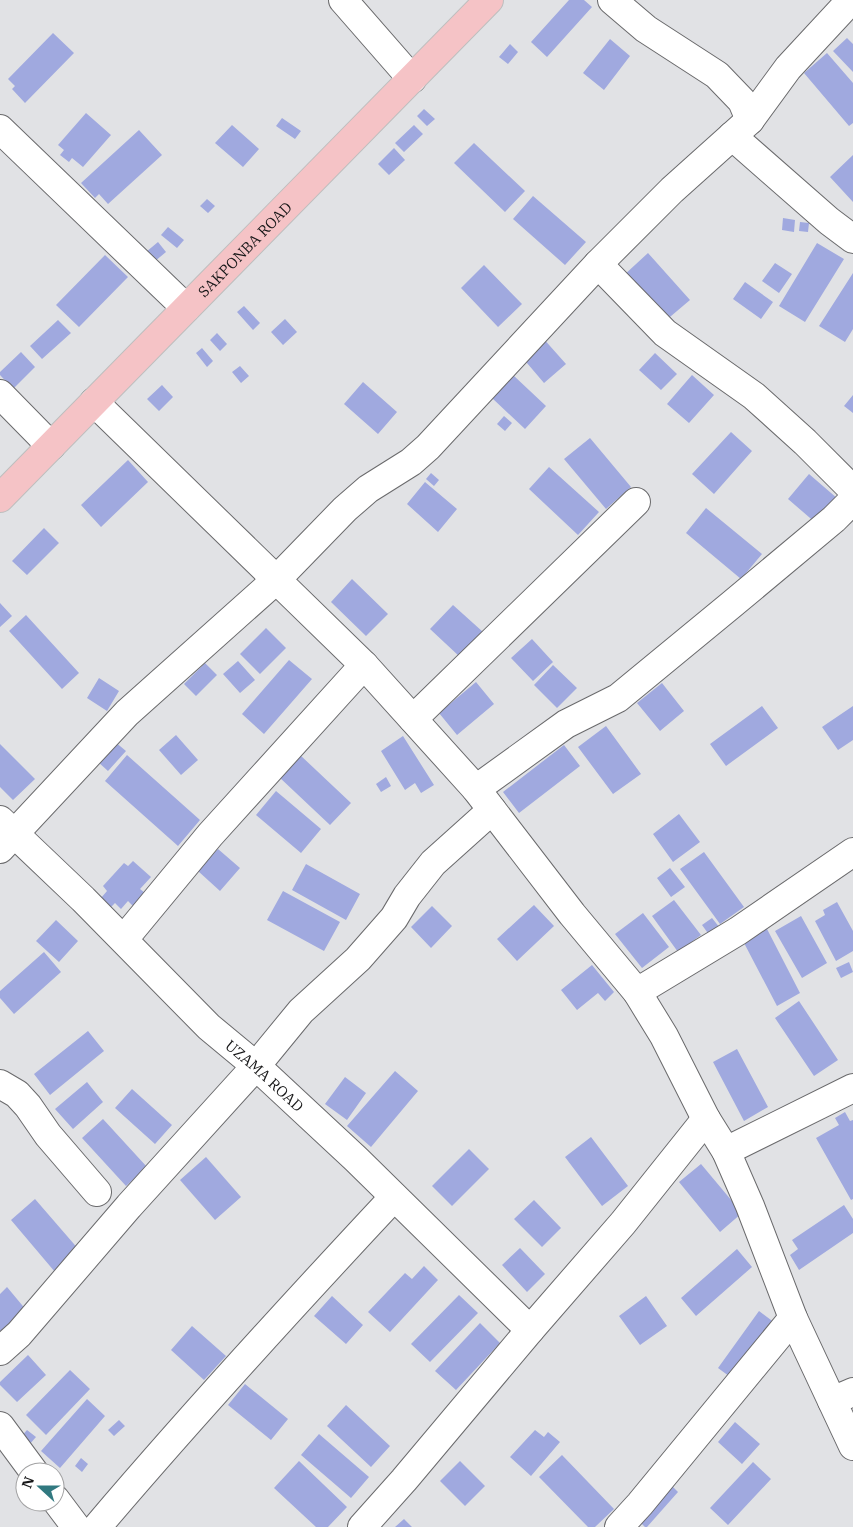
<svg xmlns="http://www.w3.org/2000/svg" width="853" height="1527" viewBox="0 0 853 1527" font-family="'IBM Plex Serif',serif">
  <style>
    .building { fill: #a0a9df }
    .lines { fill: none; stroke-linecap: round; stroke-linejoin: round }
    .minor-casing { stroke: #6a6a6c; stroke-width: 30 }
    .major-casing { stroke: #bebebe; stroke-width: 30 }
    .minor { stroke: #fff; stroke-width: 28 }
    .major { stroke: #f5c3c6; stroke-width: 28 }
    .labels { text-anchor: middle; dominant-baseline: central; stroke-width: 4; stroke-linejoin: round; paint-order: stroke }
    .street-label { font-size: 15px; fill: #171718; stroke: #fff }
  </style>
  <rect width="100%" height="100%" fill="#e1e2e5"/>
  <path class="building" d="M569,0h15l8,7 -45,50 -16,-15z
    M53,33l21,20 -49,50 -13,-14 3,-3 -7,-7z
    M847,38l6,6v28l-20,-21z
    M610,39l20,17 -26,34 -21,-17z
    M510,44l8,8 -10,12 -9,-7z
    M827,53l26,30v40l-4,3 -45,-53z
    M424,109l11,10 -8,7 -10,-10z
    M86,113l25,22 -28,32 -11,-9 -3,4 -9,-7 4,-5 -6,-5z
    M282,118l19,13 -6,8 -19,-13z
    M232,125l27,24 -16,18 -28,-24z
    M414,125l9,9 -19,18 -9,-9z
    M139,130l23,25 -54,49 -9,-10 -4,4 -14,-15z
    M474,143l51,48 -20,21 -51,-49z
    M394,148l11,12 -16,15 -11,-11z
    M853,155v47l-23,-25z
    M533,196l53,46 -21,23 -52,-46z
    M207,199l8,7 -7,7 -8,-7z
    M783,218l12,2 -1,12 -12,-2z
    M800,222l9,1 -1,9 -9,-1z
    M168,227l16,13 -7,8 -16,-13z
    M158,242l8,10 -12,10 -8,-10z
    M817,243l27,16 -39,63 -26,-16z
    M648,253l42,47 -26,22 -41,-46z
    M105,255l23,22 -49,50 -23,-22z
    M775,263l17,11 -13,19 -17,-12z
    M484,265l38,39 -24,23 -37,-39z
    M853,273v56l-8,13 -26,-16z
    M745,282l28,20 -12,17 -28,-20z
    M244,306l16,17 -7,7 -16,-18z
    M285,319l12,13 -14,13 -12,-13z
    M58,320l13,13 -29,26 -12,-13z
    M217,333l10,11 -7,7 -10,-11z
    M542,337l24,27 -22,19 -23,-27z
    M202,348l11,13 -6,6 -11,-14z
    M21,352l14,15 -22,22 -13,-14v-3z
    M655,353l22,21 -16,16 -22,-20z
    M240,366l9,10 -8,7 -9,-11z
    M513,375l33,31 -21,23 -33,-31z
    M692,375l22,20 -25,28 -22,-19z
    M363,382l34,30 -19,22 -34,-30z
    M162,385l11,12 -14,14 -12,-12z
    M853,395v18l-9,-7z
    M504,416l8,7 -7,8 -8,-7z
    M731,432l21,19 -38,43 -22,-20z
    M590,438l41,49 -25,22 -42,-50z
    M128,460l20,22 -47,45 -20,-22z
    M549,467l50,45 -21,23 -49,-46z
    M431,473l8,7 -5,6 -8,-7z
    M809,474l29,25 -21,25 -29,-25z
    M425,482l32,27 -19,23 -31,-28z
    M706,508l56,46 -21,25 -55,-46z
    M44,528l15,15 -32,32 -15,-14z
    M352,579l36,35 -22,22 -35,-34z
    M0,603l12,13 -12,11z
    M453,605l30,27 -23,25 -30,-28z
    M26,615l53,58 -17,16 -53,-58z
    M266,628l20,20 -26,26 -20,-20z
    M532,639l21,23 -20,19 -22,-23z
    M289,660l23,19 -48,55 -22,-20z
    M238,661l17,19 -15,13 -17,-19z
    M205,663l12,12 -21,21 -12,-12z
    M553,665l24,23 -20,20 -23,-23z
    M99,678l20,13 -12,20 -20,-13z
    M476,682l18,22 -37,31 -18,-22z
    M662,683l22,28 -24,20 -23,-28z
    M762,706l16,22 -52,38 -16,-22z
    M853,706v34l-15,10 -16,-23z
    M606,726l35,48 -28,20 -35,-47z
    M176,735l22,25 -17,15 -22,-25z
    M403,736l31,49 -13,8 -6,-10 -10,7 -24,-39z
    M114,741l12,10 -18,20 -11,-10z
    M0,744l35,35 -22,21 -13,-13z
    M564,745l16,21 -61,47 -16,-21z
    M299,754l52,49 -21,22 -52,-49z
    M127,755l73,65 -22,26 -73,-65z
    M386,777l5,9 -10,6 -5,-8z
    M276,791l45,38 -20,24 -45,-38z
    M679,814l21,28 -27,20 -20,-28z
    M218,849l22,19 -20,23 -22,-20z
    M704,852l40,55 -24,17 -40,-55z
    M133,861l18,16 -11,12 5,4 -12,13 -5,-5 -7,8 -6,-6 -5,5 -9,-10 6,-7 -4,-5 21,-23 4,3z
    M306,864l54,30 -14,26 -54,-30z
    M670,868l15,19 -14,10 -14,-19z
    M283,891l57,31 -16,29 -57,-31z
    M674,900l27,35 -23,17 -26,-36z
    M837,902l16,29v20l-17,10 -21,-40 10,-6 -2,-5z
    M534,905l20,21 -37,35 -20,-22z
    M432,906l20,20 -21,22 -20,-21z
    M643,913l26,34 -27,21 -27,-34z
    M801,916l26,47 -25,15 -27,-47z
    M712,918l8,10 -10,8 -8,-11z
    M56,920l22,21 -19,21 -23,-21z
    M767,929l33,64 -23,13 -34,-65z
    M44,952l17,20 -47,42 -14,-16v-7z
    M849,962l4,10 -12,6 -5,-10z
    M592,965l22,27 -9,9 -7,-8 -21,17 -16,-20z
    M799,1001l39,59 -24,16 -39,-58z
    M88,1031l16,20 -54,44 -16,-21z
    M737,1049l31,58 -24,14 -31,-59z
    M395,1071l23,20 -47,56 -24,-21z
    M345,1077l21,16 -19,27 -22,-16z
    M87,1082l16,20 -30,27 -18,-20z
    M132,1089l40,36 -17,19 -40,-36z
    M845,1112l5,9 3,-1v79l-2,1 -35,-62 23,-13 -4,-7z
    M103,1119l44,48 -21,19 -44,-48z
    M591,1137l37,49 -26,20 -37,-49z
    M469,1149l20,20 -37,37 -20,-20z
    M206,1157l35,40 -26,23 -35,-40z
    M701,1164l41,49 -22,19 -41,-50z
    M35,1199l45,52 -25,21 -44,-52z
    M534,1200l27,28 -19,19 -28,-28z
    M844,1205l9,14v14l-54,37 -9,-15 8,-6 -6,-9z
    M520,1248l25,26 -18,18 -25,-27z
    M737,1249l15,18 -56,49 -15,-18z
    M424,1266l14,14 -48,52 -22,-20 37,-39 7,6z
    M7,1287l20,24 -25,21 -2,-2v-36z
    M459,1295l19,18 -48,49 -19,-18z
    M332,1296l31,29 -17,19 -32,-28z
    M646,1296l21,30 -27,19 -21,-29z
    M759,1311l16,12 -42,56 -15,-11z
    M480,1323l20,20 -44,47 -21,-19z
    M192,1326l34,30 -22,24 -33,-30z
    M28,1355l18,20 -29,27 -17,-17v-3z
    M70,1370l20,19 -44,46 -20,-20z
    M245,1384l43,35 -17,21 -43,-35z
    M87,1399l18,17 -45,52 -19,-17z
    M346,1405l44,41 -19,21 -44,-41z
    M119,1420l6,6 -11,10 -6,-6z
    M735,1422l25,22 -18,20 -24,-22z
    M27,1430l9,7 -7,8 -9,-7z
    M535,1430l9,7 4,-5 12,10 -29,34 -21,-19z
    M319,1434l50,43 -18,21 -50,-43z
    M562,1455l52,54 -19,18h-7l-49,-50z
    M81,1458l7,6 -6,8 -7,-6z
    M299,1461l48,46 -19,20h-12l-42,-39z
    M460,1461l25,25 -20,20 -25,-25z
    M753,1462l18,17 -43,46 -18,-17z
    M670,1484l8,8 -31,35h-2l-7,-7z
    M404,1519l8,8h-17z"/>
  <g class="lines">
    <g class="minor-casing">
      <g id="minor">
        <path d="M343,0l69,79"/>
        <path d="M612,0l34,29 71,46 25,26 8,19"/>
        <path d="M0,129l186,179"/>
        <path d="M732,136l97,85 24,18"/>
        <path d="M598,264l67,69 89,63 51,46 48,48"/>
        <path d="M0,394l51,52"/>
        <path d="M94,402l270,263 112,124 96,125 65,78 27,44 42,83 20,32 24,55 43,112 60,128"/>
        <path d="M413,719l223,-217"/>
        <path d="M476,789l90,-65 52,-26 113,-93 103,-86 19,-19"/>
        <path id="s1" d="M0,820l83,79 126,128 47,39 100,93 174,171"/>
        <path d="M0,849l127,-136 150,-134 68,-70 23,-20 43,-27 17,-15 170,-183 74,-74 78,-70 38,-52 63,-68"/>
        <path d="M124,939l86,-104 154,-170"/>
        <path d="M637,992l101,-61 115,-79"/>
        <path d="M0,1084l17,10 11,12 20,29 49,57"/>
        <path d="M726,1151l127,-63"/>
        <path d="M0,1351l19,-17 110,-128 127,-140 45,-55 57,-52 36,-41 13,-22 26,-33 59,-53"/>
        <path d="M832,1401l21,-9"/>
        <path d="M0,1426l34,46"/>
        <path d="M55,1499l21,28"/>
        <path d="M97,1527c96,-113 196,-222 297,-330"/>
        <path d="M362,1527l42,-47 126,-150 93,-107 83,-104"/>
        <path d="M619,1527l21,-23 153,-186"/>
      </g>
    </g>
    <g class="major-casing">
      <g id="major">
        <path id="s2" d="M0,498l489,-498"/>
      </g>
    </g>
    <use href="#minor" class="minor"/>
    <use href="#major" class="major"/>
  </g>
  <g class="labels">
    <g class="street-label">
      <text stroke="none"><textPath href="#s2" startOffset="349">SAKPONBA ROAD</textPath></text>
      <text stroke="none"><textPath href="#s1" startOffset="368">UZAMA ROAD</textPath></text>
    </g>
  </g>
  <g transform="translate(40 1487) rotate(291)"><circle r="24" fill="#ffffff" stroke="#a2a2a3"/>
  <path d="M0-4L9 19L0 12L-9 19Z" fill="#317980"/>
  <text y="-8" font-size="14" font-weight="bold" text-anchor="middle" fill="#171718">N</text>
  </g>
</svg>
